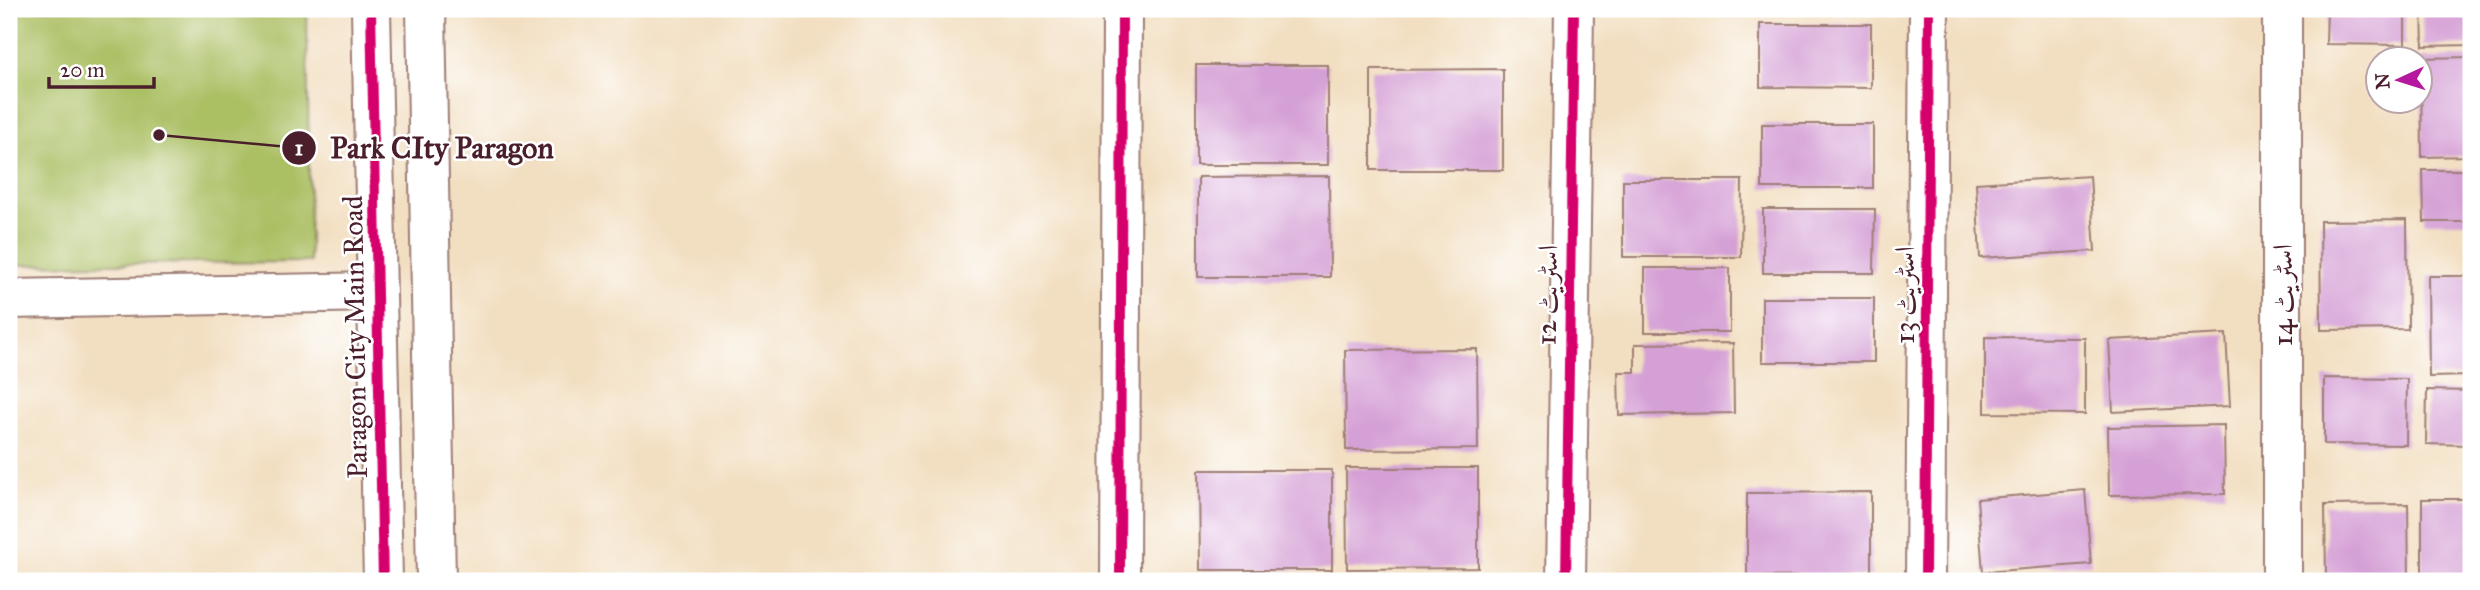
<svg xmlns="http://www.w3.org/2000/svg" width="2480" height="590" viewBox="0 0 2480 590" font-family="'IM FELL Great Primer',Amiri,serif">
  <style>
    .green { fill: #abbf64; stroke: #7a6f48; stroke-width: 2 }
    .building { fill: #d5a0d5 }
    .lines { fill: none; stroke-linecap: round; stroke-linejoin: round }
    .minor-casing { stroke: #9e7e76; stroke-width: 42 }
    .minor { stroke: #fff; stroke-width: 38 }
    .cycleway-casing { stroke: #fff; stroke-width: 15 }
    .cycleway { stroke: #d6006c; stroke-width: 10 }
    .labels { text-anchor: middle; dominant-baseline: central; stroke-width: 5; stroke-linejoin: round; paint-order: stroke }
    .street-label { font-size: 28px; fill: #4a1f2b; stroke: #fff }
    .leader { fill: none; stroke: #4a1f2b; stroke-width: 2.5 }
    .callout-dot { fill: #4a1f2b; stroke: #fff; stroke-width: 2.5 }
    .mark-label { font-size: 21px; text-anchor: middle; font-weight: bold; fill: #fff }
    .callout-label { font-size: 30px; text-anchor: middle; font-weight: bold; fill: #4a1f2b; stroke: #fff; stroke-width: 5; stroke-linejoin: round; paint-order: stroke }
  </style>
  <rect width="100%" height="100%" fill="#fff"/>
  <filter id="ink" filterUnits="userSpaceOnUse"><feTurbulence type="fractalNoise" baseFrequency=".0143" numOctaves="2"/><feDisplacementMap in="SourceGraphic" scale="14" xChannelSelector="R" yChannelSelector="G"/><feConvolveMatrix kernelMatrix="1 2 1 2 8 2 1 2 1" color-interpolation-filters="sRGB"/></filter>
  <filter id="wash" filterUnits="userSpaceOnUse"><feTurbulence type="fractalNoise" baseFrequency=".00686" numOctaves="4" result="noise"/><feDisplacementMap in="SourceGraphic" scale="28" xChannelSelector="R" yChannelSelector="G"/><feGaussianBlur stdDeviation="1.57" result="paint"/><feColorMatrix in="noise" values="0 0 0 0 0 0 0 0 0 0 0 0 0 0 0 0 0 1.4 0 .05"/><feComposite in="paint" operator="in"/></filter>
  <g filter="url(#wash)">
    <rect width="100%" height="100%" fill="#f2dec0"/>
    <path class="green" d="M9,9h298l3,253 -301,3z"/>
    <g id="blocks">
      <path class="building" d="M2327,9h78v36l-79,-1z
        M2422,9h49v36l-48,1z
        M1760,24h111v64l-111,-1z
        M2471,57v99l-49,1 -1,-99z
        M1196,65h132v100h-132z
        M1503,69v101h-132v-100z
        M1762,124h111v64h-111z
        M2423,170h48v52h-47z
        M1329,176l1,101h-132v-100z
        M2090,176l5,75 -115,7 -4,-75z
        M1623,180h119l-1,77h-118z
        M1763,209h112l-1,64h-111z
        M2407,220l1,109 -87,1 -1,-109z
        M1645,268h85v64h-85z
        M2428,276h43v100l-42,1z
        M1762,298h112v64h-112z
        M2226,334l4,72 -117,6 -4,-72z
        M1985,337l100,1v76l-100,-1z
        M1733,343l1,70 -115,2 -1,-43h17v-28z
        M1477,349l1,100 -132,1 -1,-100z
        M2324,378l83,1 -1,66 -82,-1z
        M2427,390l44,1v54l-45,-1z
        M2224,425l1,69 -116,1 -1,-68z
        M1346,468h132v100l-131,1z
        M1199,470h133v100h-132z
        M2085,490l6,74 -108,8 -6,-73z
        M1871,492v84l-124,1v-84z
        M2422,499h49v82h-49z
        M2408,504l1,74 -83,1 -1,-74z"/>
    </g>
  </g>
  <g filter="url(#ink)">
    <use href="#blocks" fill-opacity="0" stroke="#9e7e76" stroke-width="2"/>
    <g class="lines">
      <g class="minor-casing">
        <path id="minor" d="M371,9l12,572
          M426,9l10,572
          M9,299l367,-7
          M1120,581l2,-572
          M1566,581l8,-572
          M1925,581l4,-572
          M2282,581v-572"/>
      </g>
      <use href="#minor" class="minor"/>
      <g class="cycleway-casing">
        <path id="cycleway" d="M371,9l12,572
          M1120,581l2,-572
          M1566,581l8,-572
          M1925,581l4,-572"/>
      </g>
      <use href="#cycleway" class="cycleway"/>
    </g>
  </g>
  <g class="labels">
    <g class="street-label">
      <text transform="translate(1547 295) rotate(-89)">اسٹریٹ 12</text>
      <text transform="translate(1904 295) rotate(-90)">اسٹریٹ 13</text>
      <text transform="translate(2282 295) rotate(-90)">اسٹریٹ 14</text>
      <text transform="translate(355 337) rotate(-91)">Paragon City Main Road</text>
    </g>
  </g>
  <path class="leader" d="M159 135L299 148"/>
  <g class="callout-dot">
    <circle cx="159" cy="135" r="7"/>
    <circle cx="299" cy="148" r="18"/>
  </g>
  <g class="mark-label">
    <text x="299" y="155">1</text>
  </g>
  <g class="callout-label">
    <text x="442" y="158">Park CIty Paragon</text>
  </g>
  <rect width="2480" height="590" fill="none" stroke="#fff" stroke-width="35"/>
  <g transform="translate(2399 80) rotate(266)"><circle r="33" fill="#ffffff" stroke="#b7a5aa" stroke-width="2"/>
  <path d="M0-5L12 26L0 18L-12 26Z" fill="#b5179e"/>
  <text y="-10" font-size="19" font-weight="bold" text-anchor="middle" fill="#4a1f2b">N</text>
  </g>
  <path d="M49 77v10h105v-10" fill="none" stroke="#4a1f2b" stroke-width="3.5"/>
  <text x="60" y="77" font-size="21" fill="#4a1f2b" stroke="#ffffff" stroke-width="5" paint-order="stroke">20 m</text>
</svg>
